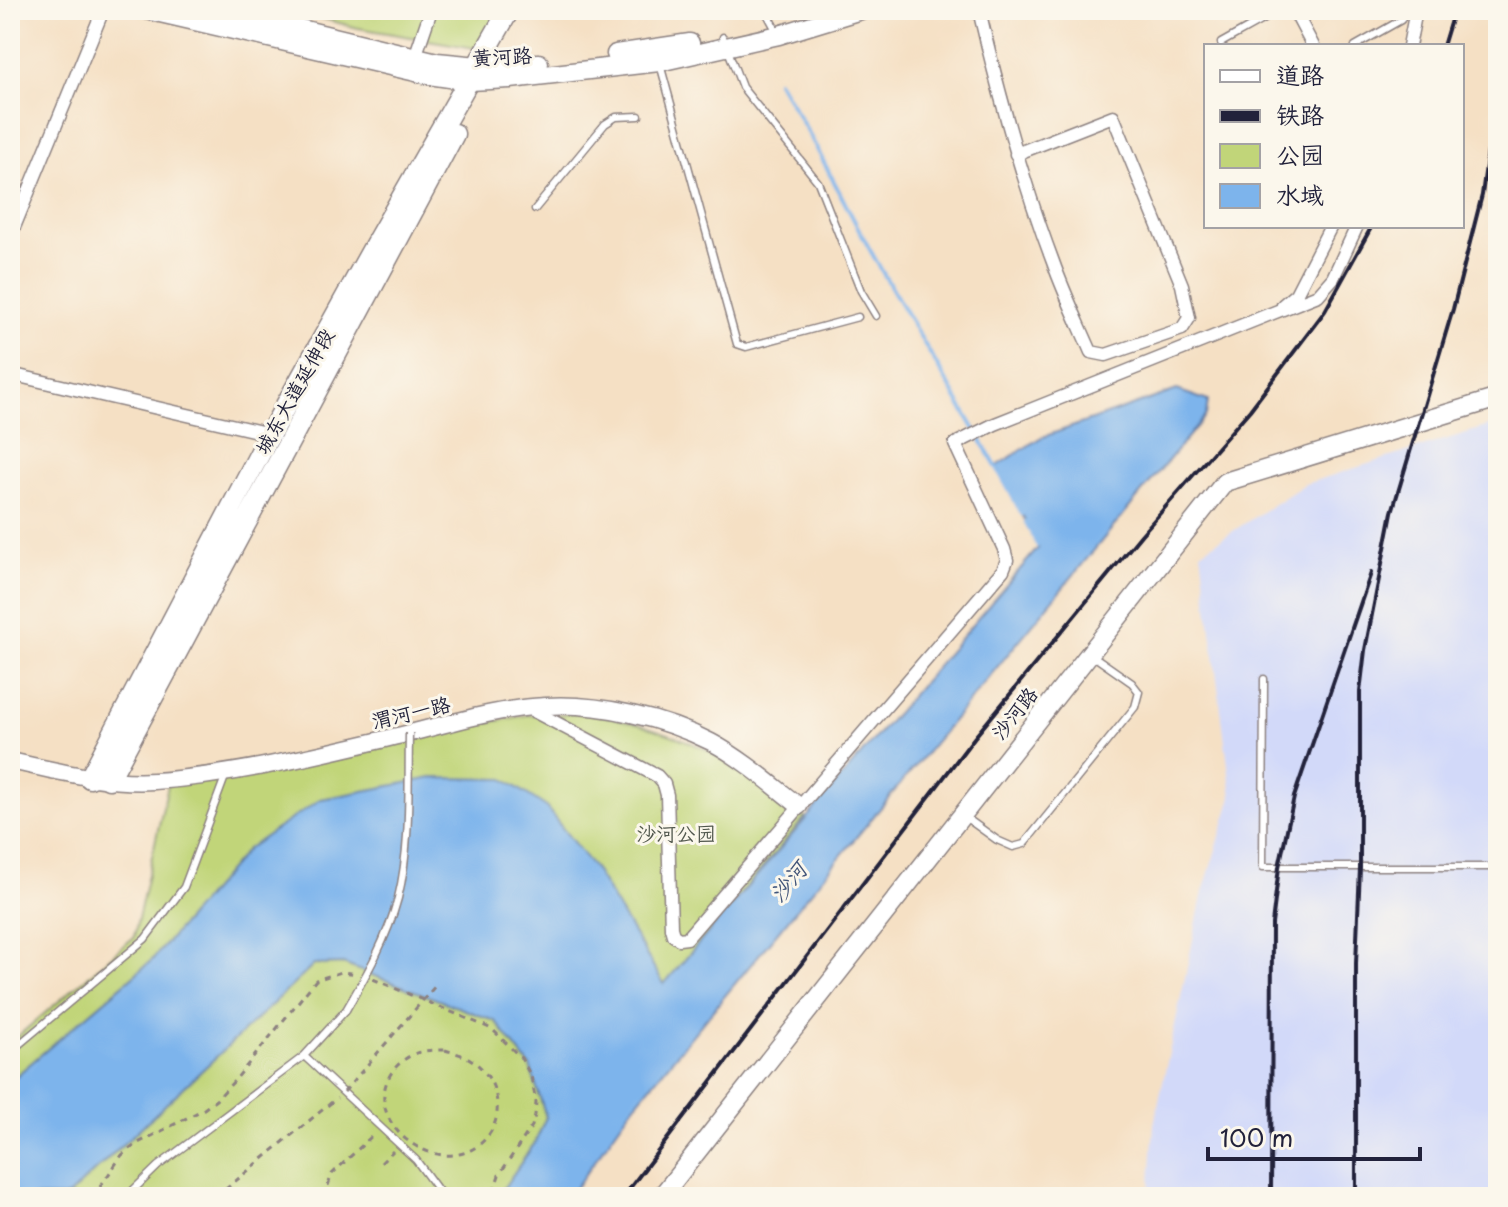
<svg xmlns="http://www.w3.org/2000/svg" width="1508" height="1207" viewBox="0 0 1508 1207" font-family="'Playpen Sans','LXGW WenKai TC',sans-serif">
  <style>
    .built { fill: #d2d9f9 }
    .green { fill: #c1d579; stroke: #727c5a; stroke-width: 2 }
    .water { fill: #7db4ec; stroke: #506b94; stroke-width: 2 }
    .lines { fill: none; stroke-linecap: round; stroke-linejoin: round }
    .stream { stroke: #7db4ec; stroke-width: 4 }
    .service-casing { stroke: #8c8180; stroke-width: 9 }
    .minor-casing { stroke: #8c8180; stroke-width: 15 }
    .tertiary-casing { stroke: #8c8180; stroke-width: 19 }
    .secondary-casing { stroke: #8c8180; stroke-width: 21 }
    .primary-casing { stroke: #8c8180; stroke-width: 23 }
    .path { stroke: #8c8180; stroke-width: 3; stroke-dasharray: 6 6; stroke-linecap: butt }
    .service { stroke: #fff; stroke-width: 6 }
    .minor { stroke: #fff; stroke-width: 12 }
    .tertiary { stroke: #fff; stroke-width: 16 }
    .secondary { stroke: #fff; stroke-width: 18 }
    .primary { stroke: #fff; stroke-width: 20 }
    .rail { stroke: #22223b; stroke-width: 4 }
    .service-bridge-casing { stroke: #8c8180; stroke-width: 9; stroke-linecap: butt }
    .path-bridge { stroke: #8c8180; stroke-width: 3; stroke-dasharray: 6 6; stroke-linecap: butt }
    .service-bridge { stroke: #fff; stroke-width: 6 }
    .labels { text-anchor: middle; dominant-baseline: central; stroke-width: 6; stroke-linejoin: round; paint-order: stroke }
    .street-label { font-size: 20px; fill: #22223b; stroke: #fbf7ec }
    .park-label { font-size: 20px; fill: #52584e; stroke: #fbf7ec }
    .water-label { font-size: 22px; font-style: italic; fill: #425579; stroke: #fbf7ec }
  </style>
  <rect width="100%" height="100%" fill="#fbf7ec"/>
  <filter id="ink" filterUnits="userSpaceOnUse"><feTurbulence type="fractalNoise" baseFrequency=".0125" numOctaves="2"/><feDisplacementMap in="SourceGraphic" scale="16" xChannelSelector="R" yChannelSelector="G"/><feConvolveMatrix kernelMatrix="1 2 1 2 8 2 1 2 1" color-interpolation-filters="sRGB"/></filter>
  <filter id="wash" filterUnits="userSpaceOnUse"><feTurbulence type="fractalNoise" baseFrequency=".006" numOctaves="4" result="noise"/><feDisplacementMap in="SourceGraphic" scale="32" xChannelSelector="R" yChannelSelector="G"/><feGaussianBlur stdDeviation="1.8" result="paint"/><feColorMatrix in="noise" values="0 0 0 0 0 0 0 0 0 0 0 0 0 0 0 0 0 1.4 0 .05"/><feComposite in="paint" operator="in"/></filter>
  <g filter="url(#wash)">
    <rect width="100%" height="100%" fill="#f5e0c4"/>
    <path class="built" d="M1498,423v774h-349l5,-73 49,-232 29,-95 -31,-245 104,-68z"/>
    <path class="green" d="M290,10h211l-21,39 -122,-21z
      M592,713c55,12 100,26 150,55 22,14 42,33 63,49l-141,168 -69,-115 -50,-64 -298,43 -95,111 -142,121v-38l124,-106 34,-152 359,-70z
      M343,964l152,57 35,45 16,51 -10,24 -35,51v5h-434l247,-232z"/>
    <path class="water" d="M1177,390l31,11 -2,14 -574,693 -63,89h-68v-5l35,-51 10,-24 -16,-51 -35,-45 -152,-57 -29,1 -247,232h-57v-116l142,-121 95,-111 74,-50 111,-21 72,1 41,27 50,64 69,114 375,-437 -42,-81 43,-28z"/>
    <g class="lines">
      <path class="stream" d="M777,81c35,53 61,111 92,167 49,89 105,175 153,266
        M1026,522l12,24"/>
    </g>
  </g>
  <g filter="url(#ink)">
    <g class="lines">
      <g class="service-casing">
        <path id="service" d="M765,10l12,22
          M723,37l19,50 76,95 43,109 15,25
          M1221,43l59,-33
          M1355,46l46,-26 4,-10
          M660,64l77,280 9,3 112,-30
          M535,209l70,-85 11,-7 23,-1
          M1264,679l-1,188h235
          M965,817l32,23 16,7 11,-3 111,-137 4,-15 -7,-9 -40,-28
          M10,1052l135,-113 39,-52 41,-110
          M304,1056l112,104 27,37
          M126,1197l32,-31 146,-110 42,-46"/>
      </g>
      <g class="minor-casing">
        <path id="minor" d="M979,10c20,85 43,170 74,252 11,31 25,60 38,90l15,3 76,-26 7,-11 -7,-33 -69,-169 -97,38
          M1294,10l19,36
          M1409,46l7,-36
          M415,57l16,-47
          M10,237l93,-227
          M1283,305l13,-11 35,-68
          M10,374l260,60
          M528,708l129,68 7,8 3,11 4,133 2,7 6,4 8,-1 316,-368 4,-10 -3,-11 -49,-105 40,-20 323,-129 15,-17 24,-52"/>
      </g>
      <g class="tertiary-casing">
        <path id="tertiary" d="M10,761c47,10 95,23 144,20 86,-6 172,-28 256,-48 45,-11 90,-25 136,-27 54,-3 118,12 165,36 32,17 60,42 88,64"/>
      </g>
      <g class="secondary-casing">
        <path id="secondary" d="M147,10l282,65 41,6 40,-2 149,-17 120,-27 82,-25
          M222,10l215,52 41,4 61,-3
          M616,54l74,-11
          M661,1197l564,-715 273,-84"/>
      </g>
      <g class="primary-casing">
        <path id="primary" d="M90,778l180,-344 107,-193 132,-231
          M109,779l345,-645"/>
      </g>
      <path class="path" d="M373,979l119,50 29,29 10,18 5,26 -1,13 -3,11 -33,49 -7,22
        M445,1050c9,3 21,5 28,11 24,17 33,53 14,76 -43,51 -135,-16 -92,-69 6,-7 16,-14 25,-16 8,-2 17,-2 25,-2z
        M381,1163l12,-12
        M93,1197l29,-42 16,-12 66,-34 12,-9 20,-21 80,-99 25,-8 17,2
        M216,1197l121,-99
        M324,1197l8,-23 41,-39"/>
      <use href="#service" class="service"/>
      <use href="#minor" class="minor"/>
      <use href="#tertiary" class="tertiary"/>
      <use href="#secondary" class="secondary"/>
      <use href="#primary" class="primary"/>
      <path class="rail" d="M1443,46l11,-36
        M623,1197l351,-459 167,-203 109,-125 75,-99 47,-85
        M1271,1197l1,-273 7,-57 15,-70 77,-224
        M1356,1197v-234l4,-95v-176l5,-42 27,-138 61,-203 29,-114 16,-119"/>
      <g class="service-bridge-casing">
        <path id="service-bridge" d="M346,1010c21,-36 41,-71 52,-112 13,-52 10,-111 11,-165"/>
      </g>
      <path class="path-bridge" d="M344,1092l92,-107"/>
      <use href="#service-bridge" class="service-bridge"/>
    </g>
  </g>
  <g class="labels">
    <g class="street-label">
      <text transform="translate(502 56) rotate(-3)">黄河路</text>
      <text transform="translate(294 391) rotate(-61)">城东大道延伸段</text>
      <text transform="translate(411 712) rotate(-13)">渭河一路</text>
      <text transform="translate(1014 713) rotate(-52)">沙河路</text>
    </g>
    <g class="park-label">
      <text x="676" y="833">沙河公园</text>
    </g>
    <g class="water-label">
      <text transform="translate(787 881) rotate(-50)">沙河</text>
    </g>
  </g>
  <rect width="1508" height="1207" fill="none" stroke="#fbf7ec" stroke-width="40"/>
  <rect x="1204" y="44" width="260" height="184" fill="#fbf7ec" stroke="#a4a2a5" stroke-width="2"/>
  <rect x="1220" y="70" width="40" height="12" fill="#ffffff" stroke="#a4a2a5" stroke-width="2"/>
  <text x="1276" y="84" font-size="24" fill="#22223b">道路</text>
  <rect x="1220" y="110" width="40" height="12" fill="#22223b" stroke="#a4a2a5" stroke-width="2"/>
  <text x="1276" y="124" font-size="24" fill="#22223b">铁路</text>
  <rect x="1220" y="144" width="40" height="24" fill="#c1d579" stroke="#a4a2a5" stroke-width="2"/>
  <text x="1276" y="164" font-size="24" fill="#22223b">公园</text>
  <rect x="1220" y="184" width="40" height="24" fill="#7db4ec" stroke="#a4a2a5" stroke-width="2"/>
  <text x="1276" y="204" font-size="24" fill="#22223b">水域</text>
  <path d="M1208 1147v12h212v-12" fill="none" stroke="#22223b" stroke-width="4"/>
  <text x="1220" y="1147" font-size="24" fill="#22223b" stroke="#fbf7ec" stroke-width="6" paint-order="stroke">100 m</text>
</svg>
